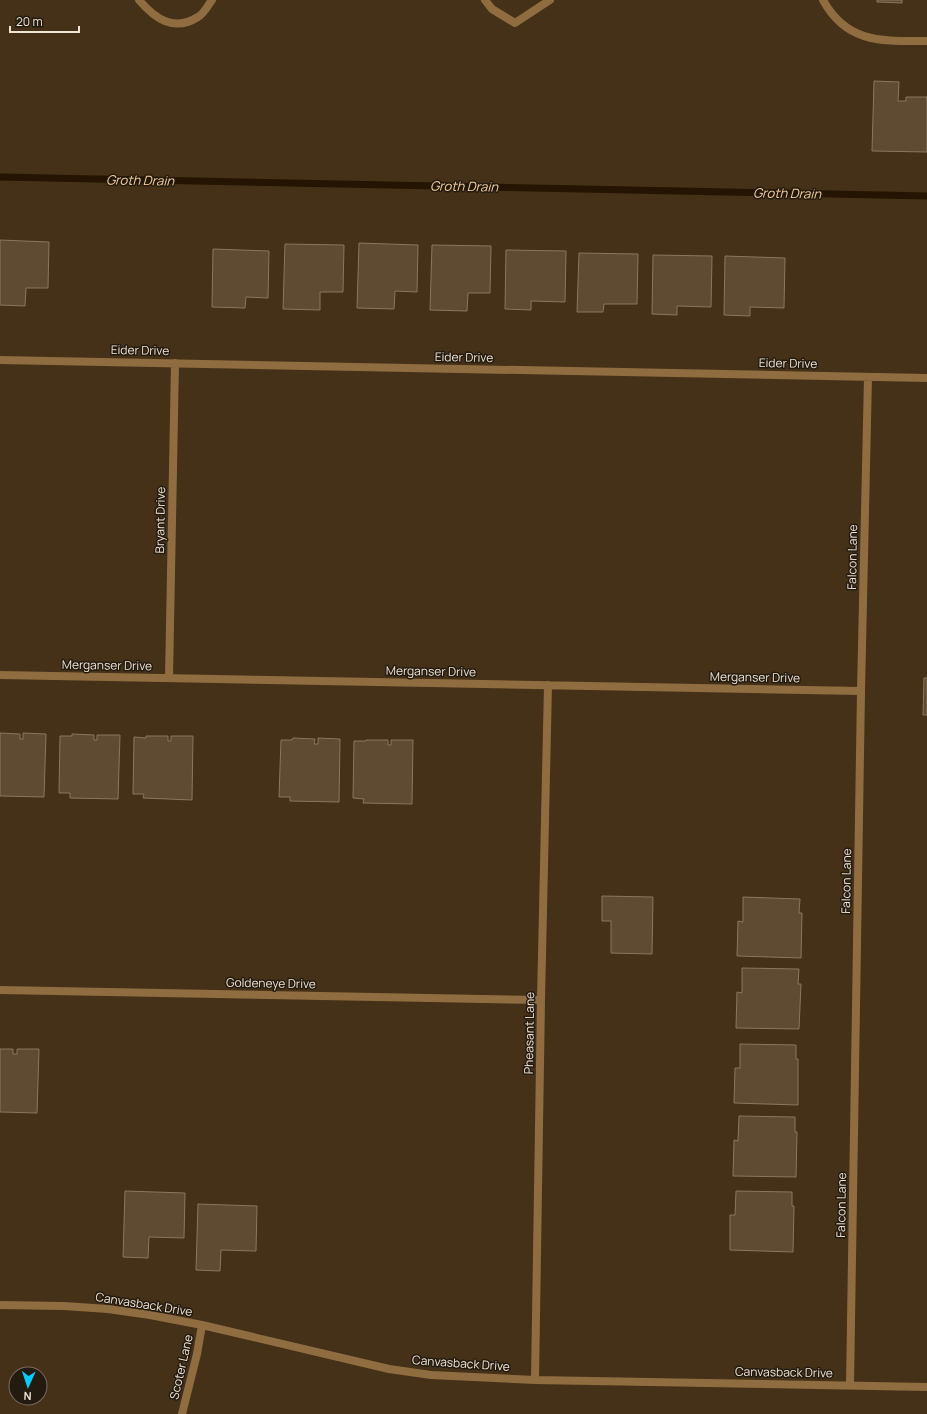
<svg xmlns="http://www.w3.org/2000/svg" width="927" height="1414" viewBox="0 0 927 1414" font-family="Manrope,sans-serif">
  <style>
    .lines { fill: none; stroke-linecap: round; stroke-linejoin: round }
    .stream { stroke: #241401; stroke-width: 7 }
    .building { fill: #5f4b31; stroke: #8d775c }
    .street { stroke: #906d41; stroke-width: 8 }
    .labels { text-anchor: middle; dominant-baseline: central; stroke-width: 3; stroke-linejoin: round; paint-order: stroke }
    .street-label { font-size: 12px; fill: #f0e4d5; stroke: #241b10 }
    .water-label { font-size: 13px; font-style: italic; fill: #f8ce9a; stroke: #241b10 }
  </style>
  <rect width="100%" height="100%" fill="#443117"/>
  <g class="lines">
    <path class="stream" d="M0,177l927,19"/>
  </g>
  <path class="building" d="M877,0h25v3l-25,-1z
    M874,81l25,1 -1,19h8v-4h21v55l-55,-1z
    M0,240l49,2 -1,46h-22l-1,18 -25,-1z
    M359,243l59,2 -1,47 -22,-1 -1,18 -37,-1z
    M285,244l59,1 -1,47h-23v18l-37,-1z
    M432,245l59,1 -1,47h-22l-1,18 -37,-1z
    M213,249l56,2 -1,47 -22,-1 -1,11 -33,-1z
    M506,250l60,1 -1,51 -34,-1v9l-26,-1z
    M579,253l59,1 -1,50h-33l-1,8h-26z
    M653,255l59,1 -1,51 -34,-1v9l-25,-1z
    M725,256l60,2 -1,50 -34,-1v9l-26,-1z
    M924,678h3v37h-4z
    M0,733l20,1v5h3v-6l23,1 -2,63 -44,-1z
    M72,734l22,1v5h3v-5h23l-2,64 -48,-1v-5h-11l1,-57h12z
    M146,736h22v5h3v-5h22l-1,64 -49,-2 1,-4h-11l1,-57 12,1z
    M293,738l22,1 -1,5h4v-6l22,1 -1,63 -49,-1v-4h-11l2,-57h11z
    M366,740h22v5h3v-5h22l-1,64 -49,-1 1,-4 -11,-1 1,-57h12z
    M602,896l51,1 -1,57 -41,-1v-32h-9z
    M743,897l57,2 -1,14h3l-1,45 -64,-2 1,-35 5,1z
    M742,968l57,1 -1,15h3l-2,45 -63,-1 1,-36 5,1z
    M740,1044l56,1v14h2v46l-64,-2 1,-35h5z
    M0,1049h13v5h4v-5h22l-2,64 -37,-1z
    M739,1116l56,1v15h2l-1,45 -63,-1 1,-36 4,1z
    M125,1191l60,2 -1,45 -35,-1 -1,21 -25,-1z
    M736,1191l56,1v14h2l-1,46 -63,-2v-35h5z
    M198,1204l59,2 -1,45 -35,-1 -1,21 -24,-1z"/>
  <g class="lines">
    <path class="street" d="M139,0c16,19 35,32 59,17 6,-3 10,-12 14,-17
      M485,0l7,9 23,14 35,-23
      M823,0c24,44 60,41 104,41
      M0,360l927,18
      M0,675l861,16
      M169,678l6,-315
      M0,990l541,10
      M0,1305l64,1 44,3 42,6 52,10 187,44 42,6 104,5 392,7
      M535,1380l6,-380 7,-315
      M850,1385l11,-694 7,-314
      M182,1414l15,-60 5,-29"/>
  </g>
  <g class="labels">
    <g class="street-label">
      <text transform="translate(140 350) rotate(1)">Eider Drive</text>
      <text transform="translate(464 357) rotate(1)">Eider Drive</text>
      <text transform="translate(788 363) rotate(1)">Eider Drive</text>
      <text transform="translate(160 520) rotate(-89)">Bryant Drive</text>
      <text transform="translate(852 557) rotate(-89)">Falcon Lane</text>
      <text transform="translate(107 665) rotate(1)">Merganser Drive</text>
      <text transform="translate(431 671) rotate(1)">Merganser Drive</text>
      <text transform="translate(755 677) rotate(1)">Merganser Drive</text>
      <text transform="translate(846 881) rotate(-89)">Falcon Lane</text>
      <text transform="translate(271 983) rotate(1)">Goldeneye Drive</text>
      <text transform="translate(529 1033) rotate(-89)">Pheasant Lane</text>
      <text transform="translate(841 1205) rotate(-89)">Falcon Lane</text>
      <text transform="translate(144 1304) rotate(9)">Canvasback Drive</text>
      <text transform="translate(461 1363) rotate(4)">Canvasback Drive</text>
      <text transform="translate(181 1367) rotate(-77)">Scoter Lane</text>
      <text transform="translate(784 1372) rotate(1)">Canvasback Drive</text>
    </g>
    <g class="water-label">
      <text transform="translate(140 180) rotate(1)">Groth Drain</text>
      <text transform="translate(464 186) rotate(1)">Groth Drain</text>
      <text transform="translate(787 193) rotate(1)">Groth Drain</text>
    </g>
  </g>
  <g transform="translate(28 1386) rotate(183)"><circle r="19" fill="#241b10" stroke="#766b5f"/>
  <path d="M0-3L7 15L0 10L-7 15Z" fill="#07cbf9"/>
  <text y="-6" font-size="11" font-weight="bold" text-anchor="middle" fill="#f0e4d5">N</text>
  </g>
  <path d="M10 26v6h69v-6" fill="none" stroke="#f0e4d5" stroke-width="2"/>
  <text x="16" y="26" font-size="12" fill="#f0e4d5" stroke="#241b10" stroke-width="3" paint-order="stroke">20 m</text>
</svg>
